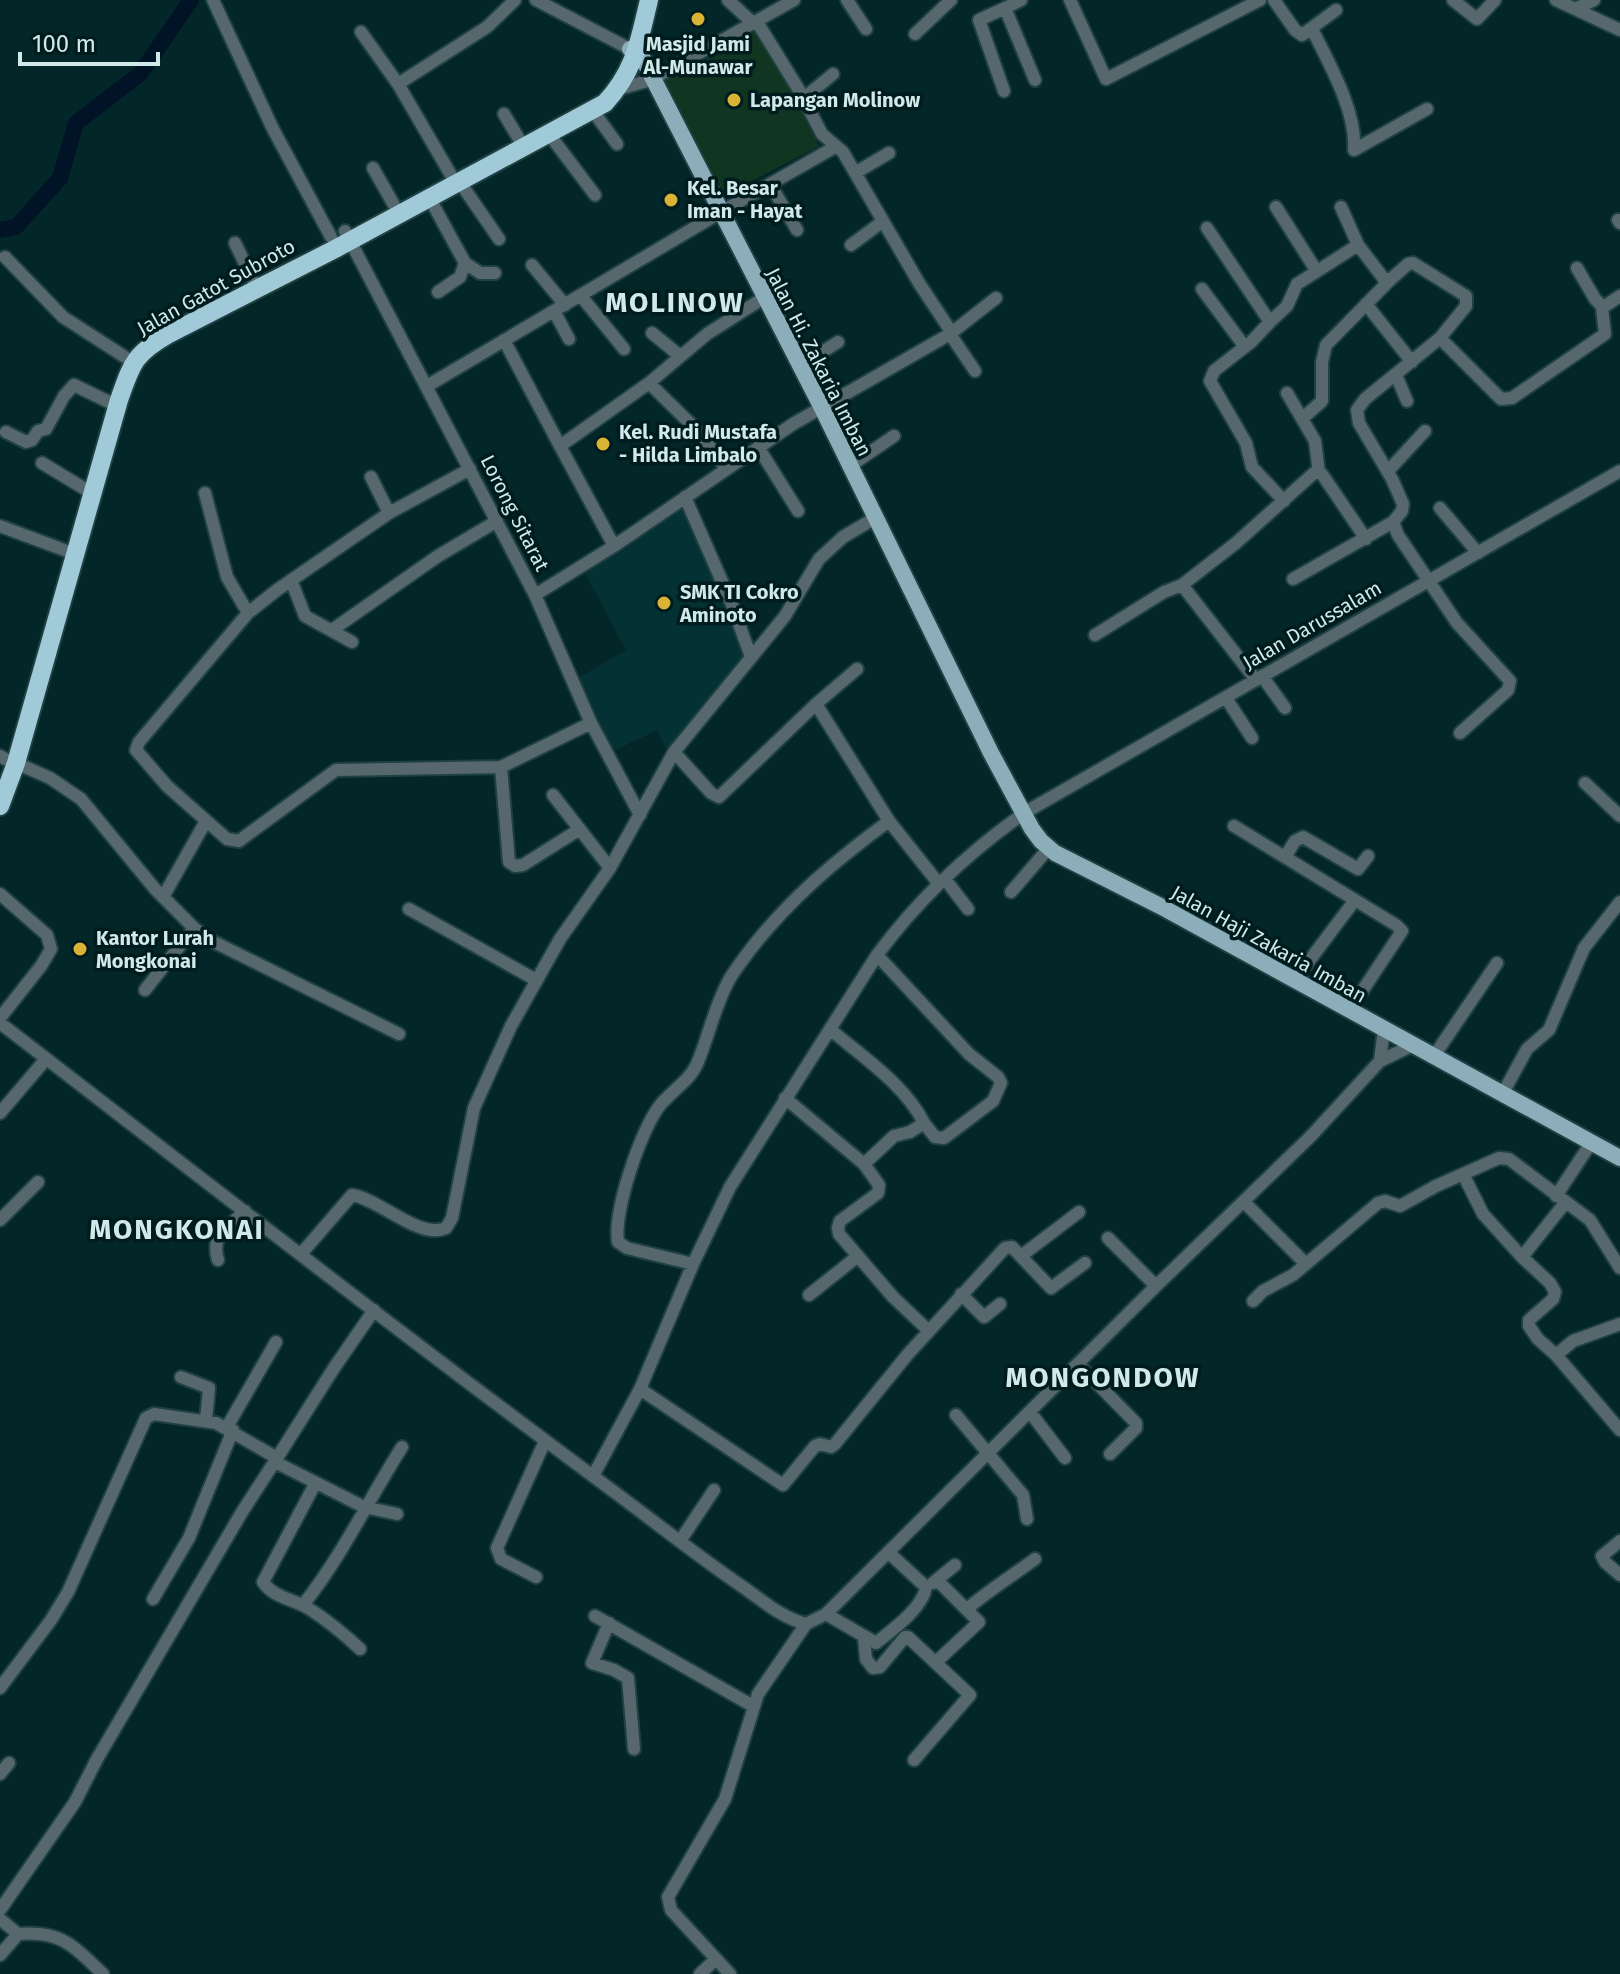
<svg xmlns="http://www.w3.org/2000/svg" width="1620" height="1974" viewBox="0 0 1620 1974" font-family="'Fira Sans',sans-serif">
  <style>
    .built { fill: #043234 }
    .green { fill: #103521 }
    .lines { fill: none; stroke-linecap: round; stroke-linejoin: round }
    .river { stroke: #001327; stroke-width: 16 }
    .minor-casing { stroke: #204143; stroke-width: 16 }
    .major-casing { stroke: #204143; stroke-width: 20 }
    .highway-casing { stroke: #204143; stroke-width: 22 }
    .minor { stroke: #56676d; stroke-width: 12 }
    .major { stroke: #8caeba; stroke-width: 16 }
    .highway { stroke: #a1cad9; stroke-width: 18 }
    .poi-dot { fill: #d9b334; stroke: #001c1e; stroke-width: 3 }
    .labels { text-anchor: middle; dominant-baseline: central; stroke-width: 7; stroke-linejoin: round; paint-order: stroke }
    .poi-label { font-size: 20px; font-weight: bold; fill: #d2e9ea; stroke: #001c1e; text-anchor: start }
    .street-label { font-size: 20px; fill: #d2e9ea; stroke: #001c1e }
    .district-label { font-size: 28px; font-weight: bold; letter-spacing: 2px; fill: #d2e9ea; stroke: #001c1e }
  </style>
  <rect width="100%" height="100%" fill="#032628"/>
  <path class="built" d="M686,501l60,152 -79,98 -10,-21 -43,21 -36,-73 48,-28 -43,-81z"/>
  <path class="green" d="M758,28l61,118 -94,49 -62,-115z"/>
  <g class="lines">
    <path class="river" d="M0,230l16,-3 44,-49 16,-55 64,-49 51,-74"/>
    <g class="minor-casing">
      <path id="minor" d="M213,0l60,129 58,108
        M536,0l94,49
        M728,0l26,24
        M847,0l19,29
        M1021,0l-16,8 30,72
        M1070,0l36,79 154,-79
        M1274,0l21,30 7,5 34,-25
        M1453,0l24,19 18,-19
        M1556,0l64,30
        M1575,9l19,-9
        M757,22l42,68 23,44 21,18 76,131 33,50
        M1312,29c17,34 45,83 42,121
        M361,32l37,52 53,91
        M915,34l36,-34
        M398,84l89,-57 28,-27
        M615,90l36,-10 143,-80
        M1004,91l-25,-71 26,-12
        M804,98l29,-24
        M593,111l24,33
        M504,114l15,25
        M549,134l46,61
        M1354,150l73,-41
        M373,168l21,37
        M855,173l34,-20
        M459,181l40,58
        M770,184l27,46
        M429,197l36,66 -5,14 -22,15
        M1276,207l40,63
        M1341,207l17,38 26,34h7l17,-15 5,-1 53,33v10l-26,32
        M1618,220l2,3
        M1207,228l63,94 17,-16 10,-22 61,-39
        M345,231l190,364 79,-49 179,-122 157,-90 46,-36
        M235,243l18,37
        M851,245l31,-23
        M5,257l58,60 62,40
        M465,263l15,10h15
        M532,265l33,40
        M1577,268l18,31 8,8
        M1202,289l43,58
        M581,296l43,53
        M1366,304l46,58
        M554,311l15,28
        M1270,322l-19,20 -37,29 -4,10 36,62 6,24 32,34
        M652,333l28,23
        M950,334l25,37
        M504,340l56,106 89,-63 58,-49 58,-37
        M800,366l38,-24
        M1396,375l11,26
        M649,383l53,52 24,34
        M427,386l294,-174 114,-65
        M1287,393l28,48 4,32
        M1303,418l19,-17v-39l4,-17 65,-66
        M6,432l20,10 6,-2 6,-9 8,-2 18,-33 10,-11 35,17
        M560,446l54,100
        M758,447l40,64
        M42,463l43,26
        M850,466l44,-30
        M470,469l-81,44 -112,77 -29,23 -109,129 -3,8 31,36 60,53 12,2 8,-6 89,-65 165,-3 90,-44
        M1388,471l37,-40
        M371,477l18,36
        M205,493l22,84 21,36
        M685,497l46,105 20,55
        M1440,508l38,45
        M0,526l67,25
        M1293,579l100,-57
        M291,580l14,36 47,26
        M535,595l56,128 49,92
        M332,630l106,-74 59,-35
        M1095,635l69,-43 18,-7
        M1262,676l23,32
        M1256,680l-74,-95 54,-42 78,-70h7l3,4 42,62
        M1226,698l26,40
        M816,704l73,117
        M1460,733l48,-43 2,-9 -53,-58 -59,-88 -5,-13 9,-11 1,-7 -11,-25 -33,-56 -2,-13 8,-11 75,-61 61,61 11,-1 93,-64 -3,-26 18,-12
        M674,752l37,41 8,4 97,-93 41,-35
        M0,756l5,3
        M16,763l34,15 31,21 74,90 39,39 16,12 189,94
        M501,767l8,95 6,4 8,-1 57,-36
        M1585,783l35,33
        M553,795l57,73
        M1234,826l121,74 -61,81
        M1285,857l10,-16 8,-4 55,32 10,-13
        M945,879l23,30
        M1011,892l37,-43
        M0,894l47,41 4,14 -10,17 -41,52
        M163,897l43,-76
        M409,909l127,71
        M145,990l49,-62
        M1349,1011l53,-80 -6,-6 -41,-25
        M0,1023c205,158 409,317 617,471 42,31 83,64 126,93 20,14 39,31 63,37l20,-10 330,-328 155,-150 69,-75 33,-16
        M831,1030c32,27 74,55 93,93
        M1434,1056l63,-93
        M1380,1061l4,-32
        M1503,1093l24,-44 22,-19 35,-82 36,-46
        M785,1098l79,66 15,21 -1,8 -38,28 -2,7 1,6 54,63 36,34
        M0,1113l46,-54
        M864,1164l30,-28 16,-4 14,-9 11,14 9,1 49,-37 8,-18 -3,-6 -29,-23 -92,-99
        M1463,1174l20,40 39,43 43,-54
        M1556,1196l35,-53
        M1244,1202l61,61
        M0,1220l38,-38
        M1108,1238l48,48
        M301,1254l51,-59c28,4 67,45 94,33l6,-10 22,-110 37,-82 49,-87 50,-71 64,-116 111,-136 34,-57 24,-22 32,-19
        M1021,1256l58,-44
        M1522,1257l28,26 5,9 -2,7 -24,21v6l9,13 18,16 64,75
        M218,1260c-8,-25 10,-32 27,-49
        M693,1264l-66,-16 -9,-6c-5,-30 23,-114 43,-138 11,-13 29,-24 36,-40 11,-26 17,-55 30,-80 5,-11 13,-20 20,-30 40,-53 89,-94 142,-133l50,63
        M961,1294l23,23 16,-13
        M809,1295l49,-39
        M1253,1301l10,-10 30,-16 85,-72 7,-2 15,5 36,-20 63,-28 10,1 81,61 30,48
        M1556,1355l17,-14 47,-17
        M1078,1364l58,59v5l-26,26
        M181,1377l28,11 -3,32
        M640,1389l143,96 32,-39 5,-2 11,3 4,-3 73,-90 97,-106 7,-1 39,41 34,-25
        M1030,1412l35,46
        M956,1415l67,80 4,24
        M227,1427l49,-85
        M275,1462l89,45 33,7
        M593,1476l47,-87 53,-125 37,-77 147,-232c40,-54 92,-103 147,-142l596,-342
        M315,1484l-52,98c11,16 30,17 45,26 19,12 36,26 52,41
        M680,1541l34,-51
        M1620,1541l-18,15 3,6 15,13
        M536,1577l-35,-18 -4,-11 48,-107
        M933,1583l22,-18
        M153,1599l36,-61 44,-108
        M303,1605c39,-49 66,-106 99,-158
        M967,1609c22,-19 45,-33 68,-50
        M826,1614l50,29c16,-13 47,-35 50,-56l-38,-35
        M595,1616l158,90
        M609,1623l-17,40 22,7 14,8 6,71
        M864,1638l2,21 7,9 7,-1 25,-30h3l62,58 -56,65
        M936,1662l43,-40 -42,-42
        M0,1688l51,-68 17,-28 78,-174 8,-4 62,9 61,35 57,-90 40,-58
        M0,1774l9,-11
        M0,1910l75,-108 22,-43 145,-247 35,-54
        M0,1919l18,15
        M0,1955l18,-21c44,-4 56,13 85,40
        M700,1974l16,-15
        M730,1974l-59,-64 -3,-13 57,-98 33,-105 48,-70"/>
    </g>
    <g class="major-casing">
      <path id="major" d="M630,49l11,6 181,353 169,345 41,76 9,12 14,12 105,53 460,252"/>
    </g>
    <g class="highway-casing">
      <path id="highway" d="M0,806l16,-43 103,-363c13,-37 15,-46 50,-66l166,-85 270,-146c30,-32 34,-62 44,-103"/>
    </g>
    <use href="#minor" class="minor"/>
    <use href="#major" class="major"/>
    <use href="#highway" class="highway"/>
  </g>
  <g class="poi-dot">
    <circle cx="698" cy="19" r="8"/>
    <circle cx="734" cy="100" r="8"/>
    <circle cx="671" cy="200" r="8"/>
    <circle cx="603" cy="444" r="8"/>
    <circle cx="664" cy="603" r="8"/>
    <circle cx="80" cy="949" r="8"/>
  </g>
  <g class="labels">
    <g class="poi-label">
      <text x="698" y="44" text-anchor="middle">Masjid Jami<tspan x="698" dy="23">Al-Munawar</tspan></text>
      <text x="750" y="100">Lapangan Molinow</text>
      <text x="687" y="188">Kel. Besar<tspan x="687" dy="23">Iman - Hayat</tspan></text>
      <text x="619" y="432">Kel. Rudi Mustafa<tspan x="619" dy="23">- Hilda Limbalo</tspan></text>
      <text x="680" y="592">SMK TI Cokro<tspan x="680" dy="23">Aminoto</tspan></text>
      <text x="96" y="938">Kantor Lurah<tspan x="96" dy="23">Mongkonai</tspan></text>
    </g>
    <g class="street-label">
      <text transform="translate(216 287) rotate(-29)">Jalan Gatot Subroto</text>
      <text transform="translate(819 362) rotate(63)">Jalan Hi. Zakaria Imban</text>
      <text transform="translate(515 513) rotate(63)">Lorong Sitarat</text>
      <text transform="translate(1312 625) rotate(-30)">Jalan Darussalam</text>
      <text transform="translate(1269 944) rotate(29)">Jalan Haji Zakaria Imban</text>
    </g>
    <g class="district-label">
      <text x="675" y="302">MOLINOW</text>
      <text x="177" y="1229">MONGKONAI</text>
      <text x="1103" y="1377">MONGONDOW</text>
    </g>
  </g>
  <path d="M20 52v12h138v-12" fill="none" stroke="#d2e9ea" stroke-width="4"/>
  <text x="32" y="52" font-size="24" fill="#d2e9ea" stroke="#001c1e" stroke-width="6" paint-order="stroke">100 m</text>
</svg>
